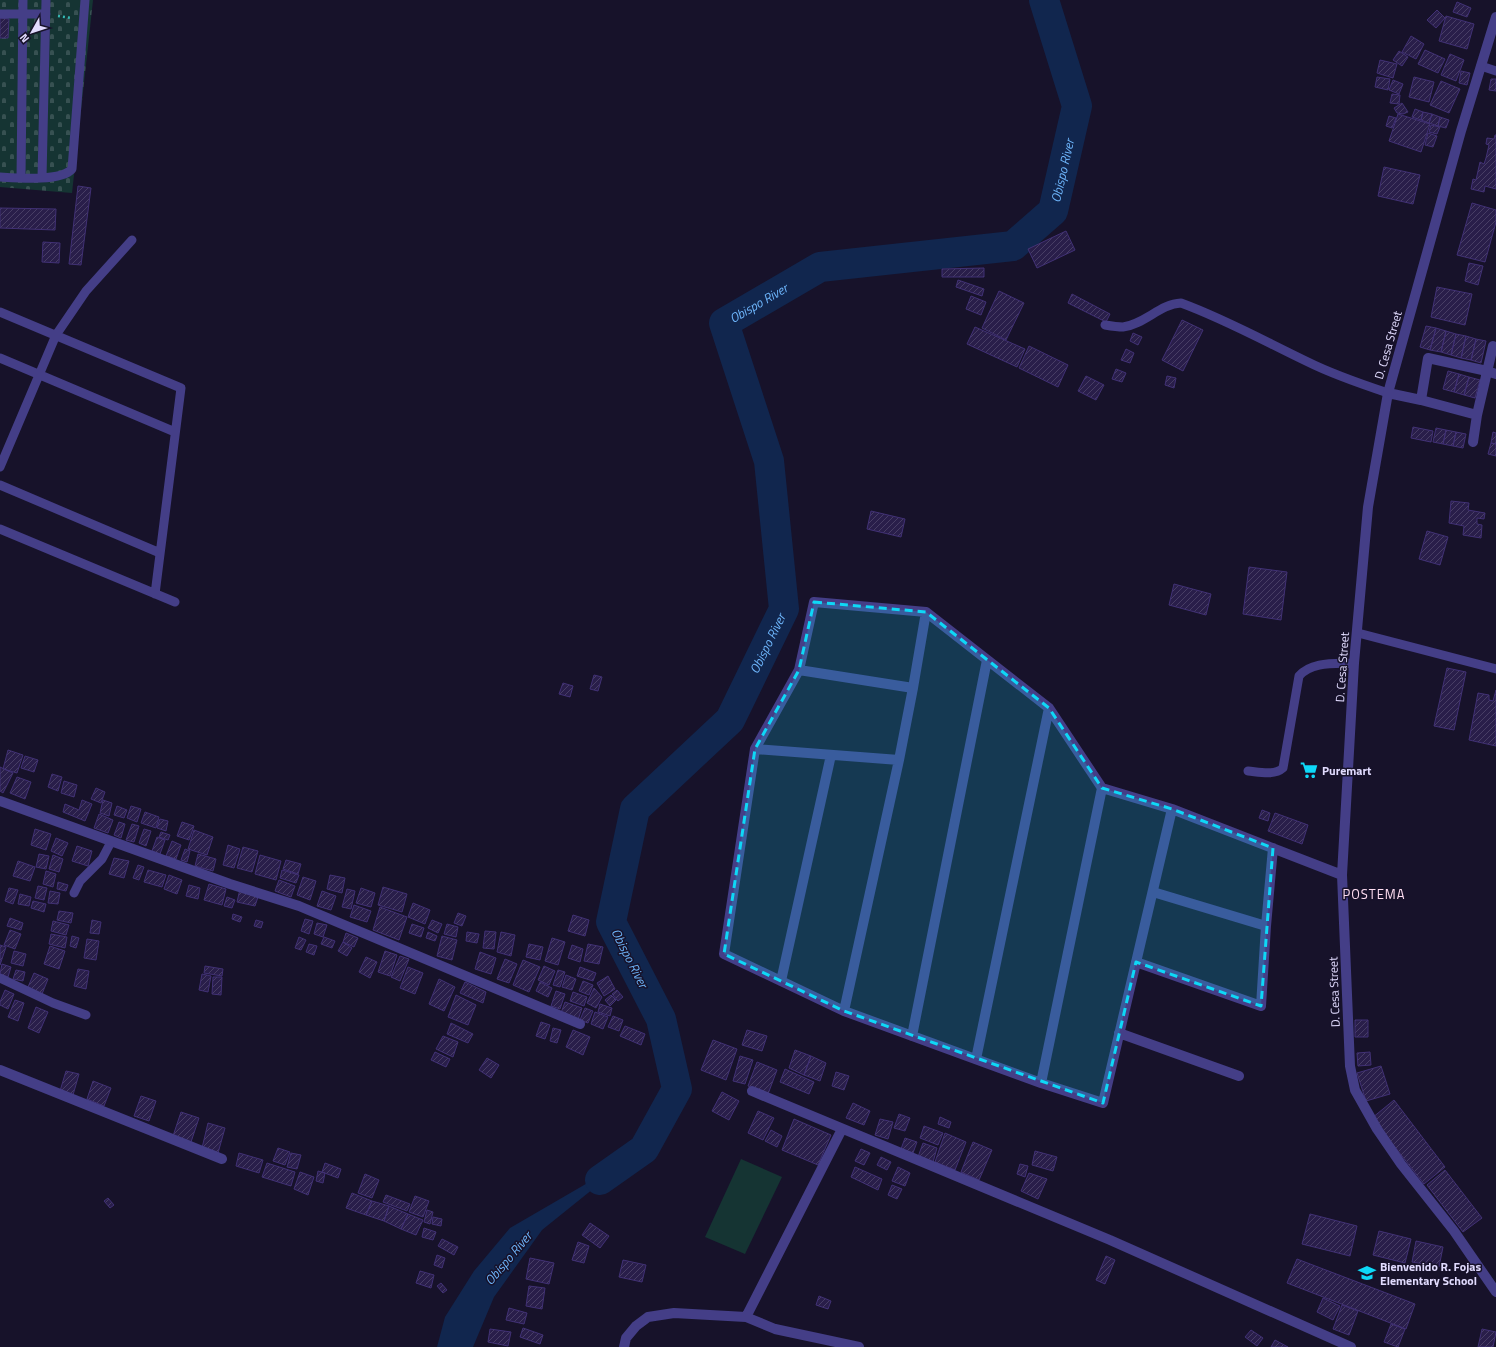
<svg xmlns="http://www.w3.org/2000/svg" width="1496" height="1347" viewBox="0 0 1496 1347" font-family="'Titillium Web',sans-serif">
  <style>
    .green { fill: #153433 }
    .cemetery { fill: url(#cemetery-stones) }
    .water { fill: #11264e }
    .lines { fill: none; stroke-linecap: round; stroke-linejoin: round }
    .river { stroke: #11264e; stroke-width: 30 }
    .building { fill: url(#building-hatch); stroke: #413175 }
    .path { stroke: #35b9b5; stroke-width: 2.5; stroke-dasharray: 2 3; stroke-linecap: butt }
    .lane { stroke: #443e87; stroke-width: 9 }
    .street { stroke: #443e87; stroke-width: 10 }
    .marked { fill: #0ed8f7; fill-opacity: 0.2; stroke: #0ed8f7; stroke-width: 3; stroke-dasharray: 8 5; stroke-linejoin: round }
    .labels { text-anchor: middle; dominant-baseline: central; stroke-width: 3; stroke-linejoin: round; paint-order: stroke }
    .street-label { font-size: 12px; fill: #e1dbfe; stroke: #17122a }
    .poi-label { font-size: 12px; font-weight: bold; fill: #e1dbfe; stroke: #17122a; text-anchor: start }
    .water-label { font-size: 13px; font-style: italic; fill: #6db4fa; stroke: #17122a }
    .neighbourhood-label { font-size: 13px; letter-spacing: 1px; fill: #feddf1; stroke: #17122a }
  </style>
  <defs>
    <pattern id="cemetery-stones" width="16" height="16" patternUnits="userSpaceOnUse"><rect width="16" height="16" fill="#153433"/><path d="M2 7V4a2 2 0 0 1 4 0v3zM10 15v-3a2 2 0 0 1 4 0v3z" fill="#375152"/></pattern>
    <pattern id="building-hatch" width="6" height="6" patternUnits="userSpaceOnUse"><rect width="6" height="6" fill="#291e4a"/><path d="M-1 1l2-2M0 6l6-6M5 7l2-2" fill="none" stroke="#483e65"/></pattern>
  </defs>
  <rect width="100%" height="100%" fill="#17122a"/>
  <path class="green" d="M741,1159l41,18 -37,77 -40,-17z"/>
  <path class="cemetery" d="M0,0h93l-21,193 -72,-6z"/>
  <path class="water" d="M634,1156l-92,74 -48,67 -21,50h-36l8,-30 29,-46 36,-43z"/>
  <g class="lines">
    <path class="river" id="s1" d="M600,1180l44,-31 33,-60 -16,-70 -50,-97 24,-113 95,-89 54,-111 -15,-148 -45,-138 96,-56 193,-21 40,-35 24,-105 -33,-106"/>
  </g>
  <path class="building" d="M1457,2l14,6 -4,9 -14,-5z
    M1437,10l8,8 -9,10 -9,-8z
    M1446,16l28,8 -7,25 -28,-8z
    M0,18l9,1 -1,19h-8z
    M1411,36l13,8 -8,15 -14,-7z
    M1425,50l20,9 -7,14 -20,-9z
    M1399,51l9,6 -6,9 -9,-6z
    M1450,54l14,6 -8,21 -15,-6z
    M1380,60l17,4 -4,14 -16,-5z
    M1461,71l9,2 -3,12 -8,-2z
    M1377,77l13,2 -2,11 -13,-3z
    M1414,77l20,5 -5,20 -20,-5z
    M1491,79h5v12l-7,-1z
    M1393,80l10,4 -4,10 -10,-4z
    M1441,81l19,8 -11,24 -19,-8z
    M1392,94l8,1 -1,9 -9,-1z
    M1402,103l6,9 -5,2 -6,-1 -3,-5z
    M1415,109l8,3 -2,8 -9,-3z
    M1423,112l9,2 -3,9 -8,-3z
    M1398,114l32,10 -9,28 -32,-11z
    M1432,114l8,3 -2,9 -9,-3z
    M1389,116l7,2 -4,10 -6,-2z
    M1440,117l9,3 -3,8 -8,-2z
    M1431,125l9,2 -3,7 -8,-2z
    M1428,133l9,3 -4,11 -8,-2z
    M1495,135h1v54l-11,-3 -1,6 -13,-3 2,-10 3,1 4,-18 4,2 2,-6 3,-13 -3,-1 1,-6 7,1z
    M1384,167l36,8 -7,29 -35,-8z
    M78,186l13,2 -10,77 -12,-1z
    M1472,203l24,7v12l-11,40 -28,-7z
    M0,208l56,1 -1,21 -55,-2z
    M1066,231l9,19 -38,18 -9,-19z
    M43,242l17,1 -1,20 -17,-1z
    M1469,263l14,3 -5,19 -13,-4z
    M984,268v9h-42v-8z
    M958,280l26,9 -2,7 -26,-9z
    M1437,287l35,7 -7,31 -34,-8z
    M999,291l25,12 -18,37 -24,-12z
    M1072,294l38,20 -4,8 -38,-19z
    M971,296l15,6 -5,13 -15,-6z
    M1182,320l21,10 -20,41 -21,-11z
    M1426,326l10,2 -6,22 -10,-3z
    M975,327l50,22 -8,18 -50,-23z
    M1436,328l10,3 -5,21 -11,-2z
    M1446,331l10,3 -5,21 -10,-3z
    M1133,333l9,4 -4,8 -8,-4z
    M1456,334l10,2 -5,22 -10,-3z
    M1466,336l10,3 -5,21 -10,-2z
    M1476,339l10,2 -5,22 -10,-3z
    M1029,346l39,19 -10,22 -39,-19z
    M1126,349l8,4 -4,10 -9,-3z
    M1116,369l10,4 -4,9 -10,-3z
    M1448,371l11,3 -5,18 -11,-3z
    M1459,374l10,3 -5,18 -10,-3z
    M1086,376l18,9 -8,15 -18,-9z
    M1167,376l9,2 -2,10 -9,-3z
    M1469,377l11,3 -5,18 -11,-3z
    M1413,427l20,4 -2,11 -20,-4z
    M1436,428l10,2 -3,14 -10,-2z
    M1446,430l10,2 -3,14 -10,-2z
    M1456,432l10,2 -3,14 -10,-2z
    M1493,432l3,1v11l-5,-1z
    M1491,443l5,1v12l-8,-2z
    M1451,501l18,2 -1,7 17,3 -1,6 -7,-1v6l5,1 -1,13 -18,-3 1,-9 -15,-3z
    M871,511l34,8 -4,18 -34,-8z
    M1427,531l21,6 -8,28 -21,-6z
    M1249,567l38,5 -6,48 -38,-6z
    M1174,584l37,10 -5,21 -37,-10z
    M1447,668l19,4 -12,58 -20,-4z
    M594,675l8,2 -4,14 -8,-2z
    M563,683l10,3 -3,11 -11,-3z
    M1496,690v56l-27,-6 9,-47 11,2v5l4,1z
    M8,750l15,5 -6,18 -14,-4z
    M25,756l13,4 -4,12 -13,-4z
    M0,767l13,6 -10,20 -3,-2z
    M52,774l10,3 -4,14 -10,-4z
    M17,777l14,5 -6,17 -15,-6z
    M64,781l13,4 -3,12 -13,-4z
    M96,788l9,4 -4,11 -10,-4z
    M82,800l10,4 -7,17 -22,-9 2,-8 14,6z
    M103,800l9,3 -3,13 -9,-3z
    M117,806l10,4 -3,8 -10,-3z
    M131,806l10,3 -4,13 -10,-4z
    M1262,810l8,3 -2,8 -9,-3z
    M145,812l14,5 -3,11 -15,-5z
    M1275,813l33,12 -6,19 -34,-13z
    M99,814l14,6 -5,13 -14,-5z
    M160,819l8,2 -2,10 -9,-3z
    M119,822l6,2 -4,14 -7,-3z
    M182,822l12,4 -5,14 -12,-4z
    M132,824l7,2 -5,16 -8,-2z
    M35,829l16,5 -5,16 -15,-5z
    M144,829l7,2 -5,15 -7,-3z
    M194,830l19,7 -6,18 -19,-6z
    M161,832l9,3 -2,5 -9,-3z
    M157,837l8,3 -5,14 -8,-3z
    M56,838l12,5 -6,13 -11,-5z
    M172,841l9,4 -5,14 -10,-3z
    M228,845l12,4 -6,19 -11,-3z
    M77,846l15,5 -4,15 -16,-5z
    M243,847l15,4 -6,21 -15,-4z
    M185,849l5,2 -3,11 -6,-2z
    M39,854l10,2 -3,13 -10,-2z
    M198,854l18,5 -3,12 -18,-5z
    M53,855l10,4 -4,13 -10,-3z
    M260,855l21,6 -5,19 -21,-6z
    M114,858l15,3 -5,17 -15,-4z
    M286,860l15,4 -3,10 -15,-5z
    M18,861l17,6 -5,14 -17,-5z
    M138,865l6,2 -5,13 -6,-2z
    M148,870l18,5 -4,12 -18,-5z
    M282,870l17,5 -3,8 -16,-5z
    M46,871l10,3 -3,13 -10,-3z
    M169,875l13,5 -5,14 -13,-5z
    M330,875l15,3 -3,15 -15,-4z
    M303,877l13,4 -6,19 -13,-5z
    M279,880l16,6 -4,11 -16,-6z
    M58,882l10,3 -2,6 -9,-2z
    M209,884l17,5 -4,16 -18,-5z
    M189,885l11,3 -2,11 -12,-3z
    M38,886l9,2 -3,12 -9,-2z
    M383,887l24,7 -5,18 -24,-7z
    M9,888l9,2 -5,14 -8,-3z
    M361,888l14,5 -4,14 -15,-4z
    M240,889l19,5 -4,12 -18,-4z
    M347,889l8,2 -4,18 -9,-2z
    M50,891l10,2 -2,11 -10,-1z
    M322,891l14,5 -5,14 -14,-4z
    M20,894l11,3 -2,9 -11,-2z
    M227,897l8,3 -3,8 -8,-2z
    M33,901l13,3 -2,8 -13,-4z
    M413,903l17,7 -5,14 -17,-7z
    M354,905l17,6 -4,11 -17,-5z
    M380,907l27,10 -8,23 -26,-10z
    M59,911l14,2 -2,10 -14,-3z
    M458,913l8,3 -4,10 -8,-3z
    M233,914l9,3 -2,5 -8,-3z
    M573,915l16,5 -4,16 -17,-5z
    M10,918l13,5 -2,7 -14,-4z
    M305,919l8,2 -4,13 -8,-3z
    M92,920l9,2 -2,12 -9,-1z
    M256,920l7,2 -2,6 -7,-2z
    M432,920l10,4 -4,9 -10,-5z
    M53,921l16,4 -3,10 -15,-4z
    M317,923l10,2 -4,12 -9,-3z
    M412,924l12,4 -3,9 -12,-4z
    M447,924l11,3 -2,10 -12,-3z
    M10,930l11,4 -6,15 -11,-4z
    M485,931l11,1 -2,17 -11,-1z
    M428,932l9,4 -2,5 -9,-3z
    M467,932l12,2 -2,9 -11,-2z
    M501,932l14,3 -4,21 -14,-4z
    M346,933l12,5 -4,9 -11,-5z
    M51,934l16,3 -2,11 -16,-4z
    M72,936l7,2 -3,10 -6,-2z
    M442,936l15,4 -5,20 -15,-4z
    M299,937l7,3 -5,10 -6,-2z
    M324,937l11,4 -3,7 -11,-4z
    M552,938l13,4 -7,23 -13,-4z
    M87,939l12,2 -3,19 -12,-2z
    M343,942l9,6 -5,8 -9,-5z
    M309,944l8,2 -3,9 -8,-3z
    M529,944l14,3 -3,13 -14,-3z
    M588,944l15,3 -4,17 -15,-3z
    M0,945l6,2 -6,18z
    M572,945l11,4 -3,13 -12,-4z
    M50,946l15,5 -6,18 -15,-5z
    M14,951l12,3 -3,12 -12,-3z
    M385,951l12,4 -7,21 -12,-4z
    M480,952l16,6 -5,16 -16,-5z
    M400,956l9,3 -9,22 -9,-4z
    M366,957l11,5 -7,16 -11,-6z
    M505,959l12,5 -8,19 -12,-4z
    M523,960l17,7 -11,25 -16,-7z
    M2,964l9,3 -3,10 -8,-3z
    M205,966l18,3 -1,7 -18,-3z
    M544,966l11,5 -6,14 -11,-5z
    M408,967l15,6 -8,21 -15,-6z
    M580,967l16,6 -3,8 -16,-5z
    M78,969l11,2 -3,18 -12,-3z
    M16,970l9,2 -2,9 -10,-2z
    M558,970l7,2 -5,15 -7,-2z
    M34,973l14,6 -6,15 -14,-7z
    M202,974l9,2 -3,16 -9,-2z
    M566,975l10,4 -4,11 -10,-3z
    M608,976l7,13 -11,7 -7,-13z
    M213,977h9l-1,18 -9,-1z
    M439,979l16,8 -11,24 -15,-7z
    M583,981l10,4 -4,10 -10,-4z
    M465,982l21,10 -3,11 -23,-10z
    M540,982l12,6 -4,9 -12,-6z
    M594,988l8,9 -6,11 -9,-5z
    M5,990l9,4 -6,15 -8,-4v-3z
    M617,990l6,7 -5,4 -6,-7z
    M556,991l9,3 -5,15 -9,-3z
    M573,992l14,5 -3,9 -14,-5z
    M456,995l20,10 -8,20 -20,-8z
    M611,995l5,5 -6,6 -5,-6z
    M15,1000l9,3 -6,18 -10,-4z
    M565,1002l17,6 -4,12 -17,-7z
    M600,1004l12,4 -2,8 -12,-4z
    M36,1007l12,5 -9,21 -11,-5z
    M585,1008l8,3 -5,12 -8,-3z
    M595,1012l13,5 -5,12 -12,-5z
    M613,1016l10,4 -4,11 -11,-4z
    M1355,1020h13v17h-13z
    M541,1022l9,3 -5,14 -9,-3z
    M451,1023l22,11 -5,9 -21,-9z
    M625,1026l20,8 -4,11 -21,-9z
    M553,1028l8,2 -4,13 -7,-2z
    M573,1030l17,7 -7,18 -17,-8z
    M747,1030l20,6 -5,15 -20,-6z
    M443,1036l15,6 -5,15 -17,-8z
    M713,1040l24,9 -11,31 -25,-10z
    M795,1050l16,6 -7,19 -15,-7z
    M435,1052l15,7 -4,8 -15,-7z
    M1370,1052l1,13 -13,1 -1,-13z
    M740,1056l13,4 -8,24 -12,-3z
    M811,1056l15,7 -6,18 -16,-6z
    M487,1058l12,7 -8,13 -12,-8z
    M757,1062l20,8 -9,24 -20,-8z
    M1381,1066l9,28 -24,7 -9,-28z
    M785,1069l29,13 -5,12 -29,-12z
    M66,1071l13,3 -6,21 -13,-4z
    M836,1072l13,4 -5,14 -12,-4z
    M93,1081l18,7 -7,18 -17,-7z
    M722,1092l17,9 -10,19 -17,-9z
    M141,1096l15,5 -7,20 -15,-5z
    M1394,1100l51,67 -21,17 -52,-66z
    M853,1103l17,8 -6,14 -18,-7z
    M758,1111l16,7 -11,22 -15,-7z
    M181,1112l18,6 -8,24 -18,-6z
    M899,1114l11,4 -5,13 -11,-3z
    M940,1117l11,5 -2,6 -11,-4z
    M794,1119l37,16 -13,30 -36,-15z
    M880,1119l13,3 -5,17 -13,-4z
    M208,1123l17,5 -7,25 -16,-5z
    M924,1126l19,7 -5,12 -18,-7z
    M771,1130l11,6 -5,11 -12,-6z
    M945,1133l21,9 -11,28 -20,-8z
    M905,1138l12,4 -4,11 -12,-4z
    M973,1142l19,8 -13,30 -18,-8z
    M923,1143l14,5 -4,14 -15,-5z
    M278,1148l12,4 -5,13 -12,-4z
    M861,1149l9,4 -6,12 -9,-4z
    M1035,1151l22,6 -4,14 -21,-6z
    M239,1153l24,7 -4,13 -23,-7z
    M291,1153l10,2 -4,14 -10,-2z
    M881,1157l10,5 -4,8 -10,-5z
    M267,1163l28,9 -4,14 -29,-9z
    M325,1163l16,6 -3,9 -16,-6z
    M1020,1164l8,2 -3,11 -8,-3z
    M855,1167l27,12 -4,11 -27,-13z
    M898,1167l12,6 -5,13 -13,-5z
    M1445,1170l37,48 -19,14 -36,-47z
    M318,1171l7,2 -2,10 -7,-2z
    M300,1172l14,5 -6,18 -14,-6z
    M1029,1173l18,6 -9,20 -17,-8z
    M365,1174l14,6 -7,18 -14,-5z
    M892,1185l10,4 -5,10 -9,-4z
    M352,1193l20,8 -6,14 -20,-7z
    M386,1195l24,9 -3,7 -24,-9z
    M415,1196l14,5 -6,16 -14,-5z
    M108,1198l6,7 -4,3 -6,-7z
    M372,1201l17,5 -5,15 -18,-6z
    M389,1206l19,8 -7,15 -17,-8z
    M427,1210l6,2 -3,12 -6,-2z
    M408,1214l15,6 -7,15 -15,-6z
    M1310,1214l47,12 -7,30 -48,-12z
    M433,1217l9,2 -1,7 -9,-2z
    M590,1223l19,13 -9,12 -18,-13z
    M424,1228l12,4 -3,8 -11,-3z
    M1379,1231l32,8 -6,24 -32,-8z
    M442,1239l16,8 -4,8 -16,-9z
    M1416,1241l27,6 -4,20 -27,-5z
    M578,1242l11,4 -5,17 -12,-3z
    M437,1255l8,3 -3,10 -8,-3z
    M1106,1256l9,4 -10,24 -9,-4z
    M530,1258l24,5 -5,21 -23,-5z
    M1297,1259l118,45 -9,25 -119,-46z
    M623,1260l23,5 -4,17 -23,-5z
    M420,1271l14,4 -3,13 -15,-5z
    M441,1283l6,7 -4,3 -6,-7z
    M529,1286l16,2 -3,21 -16,-3z
    M819,1296l12,5 -3,8 -12,-4z
    M1323,1298l17,8 -7,14 -16,-8z
    M1342,1305l16,6 -9,24 -16,-6z
    M509,1308l18,5 -3,11 -18,-4z
    M1391,1324l14,5 -7,18 -14,-5z
    M523,1328l20,7 -3,9 -20,-7z
    M490,1329l21,3 -3,14 -20,-4z
    M1482,1329l14,3 -3,15h-15z
    M1251,1330l12,8 -6,8 -12,-9z
    M1275,1340l13,7h-17z"/>
  <g class="lines">
    <path class="path" d="M58,16l13,2"/>
    <path class="lane" d="M0,14h46
      M1481,66l15,5
      M0,177c16,1 61,5 72,-8l13,-169
      M21,178l2,-178
      M42,178l4,-178
      M0,312l181,76 -26,206
      M1105,325c6,1 12,2 18,2 22,-3 37,-23 58,-24 44,16 85,39 127,59 26,13 53,22 80,31
      M0,358l175,74
      M0,467l56,-132 30,-44 46,-51
      M0,485l160,68
      M0,529l175,73
      M1358,633l138,36
      M1248,771c11,1 26,5 35,-3l16,-92c13,-15 37,-12 55,-13
      M74,893l6,-12 22,-22 9,-17
      M0,978l53,25 33,12"/>
    <path class="street" d="M1496,17l-35,114 -73,262 -20,114 -14,156 -12,212 8,191 5,24 22,39 24,35 53,67 42,61
      M1388,393l33,7 56,15
      M1421,400l7,-42 59,13 9,3
      M1473,442l4,-27 16,-69
      M799,670l114,18 13,-76
      M755,749l-31,205 120,57 197,72 62,20 69,-294
      M899,760l-144,-11 44,-79 15,-68 112,10 123,96 53,80 70,21 170,66
      M0,801l230,83 69,22 281,118
      M1153,892l113,34
      M1136,962l125,44 5,-80 7,-78
      M781,981l50,-226
      M844,1011l55,-251 14,-72
      M1119,1033l120,43
      M912,1036l75,-376
      M976,1059l73,-351
      M0,1070l222,89
      M1041,1083l61,-295
      M752,1091l358,149 241,107
      M746,1317l96,-188
      M624,1347l2,-9 10,-12 12,-9 26,-4 72,4 29,12 84,18"/>
  </g>
  <path class="marked" d="M814,602l112,10 123,96 53,80 70,21 101,39 -12,158 -125,-44 -33,141 -259,-92 -120,-57 31,-205 44,-79z"/>
  <defs>
    <g id="supermarket-bare" transform="scale(1.38)"><path d="M-6-5.5h2.5l.6 2H6L4.5 2H-2.5L-4.4-4H-6ZM-1.5 3.2a1.3 1.3 0 1 0 .1 0ZM3 3.2a1.3 1.3 0 1 0 .1 0Z" fill="#0ed8f7" stroke="#17122a" stroke-width="2.5" paint-order="stroke"/></g>
    <g id="school-bare" transform="scale(1.38)"><path d="M0-5L7-2L0 1L-7-2ZM-4 1L0 2.5L4 1V4Q0 6-4 4Z" fill="#0ed8f7" stroke="#17122a" stroke-width="2.5" paint-order="stroke"/></g>
  </defs>
  <g fill-rule="evenodd">
    <use href="#supermarket-bare" x="1309" y="770"/>
    <use href="#school-bare" x="1367" y="1273"/>
  </g>
  <g class="labels">
    <g class="street-label">
      <text transform="translate(1388 345) rotate(-74)">D. Cesa Street</text>
      <text transform="translate(1342 667) rotate(-86)">D. Cesa Street</text>
      <text transform="translate(1334 992) rotate(-92)">D. Cesa Street</text>
    </g>
    <g class="poi-label">
      <text x="1322" y="770">Puremart</text>
      <text x="1380" y="1266">Bienvenido R. Fojas<tspan x="1380" dy="14">Elementary School</tspan></text>
    </g>
    <g class="water-label">
      <text stroke="none"><textPath href="#s1" startOffset="1366">Obispo River</textPath></text>
      <text stroke="none"><textPath href="#s1" startOffset="1006">Obispo River</textPath></text>
      <text stroke="none"><textPath href="#s1" startOffset="634">Obispo River</textPath></text>
      <text transform="translate(630 958) rotate(63)">Obispo River</text>
      <text transform="translate(508 1258) rotate(-50)">Obispo River</text>
    </g>
    <g class="neighbourhood-label">
      <text x="1374" y="894">POSTEMA</text>
    </g>
  </g>
  <g transform="translate(32 32) rotate(231)" stroke="#17122a" stroke-width="3" paint-order="stroke">
  <path d="M0-3L7 15L0 10L-7 15Z" fill="#e1dbfe"/>
  <text y="-6" font-size="11" font-weight="bold" text-anchor="middle" fill="#e1dbfe">N</text>
  </g>
</svg>
